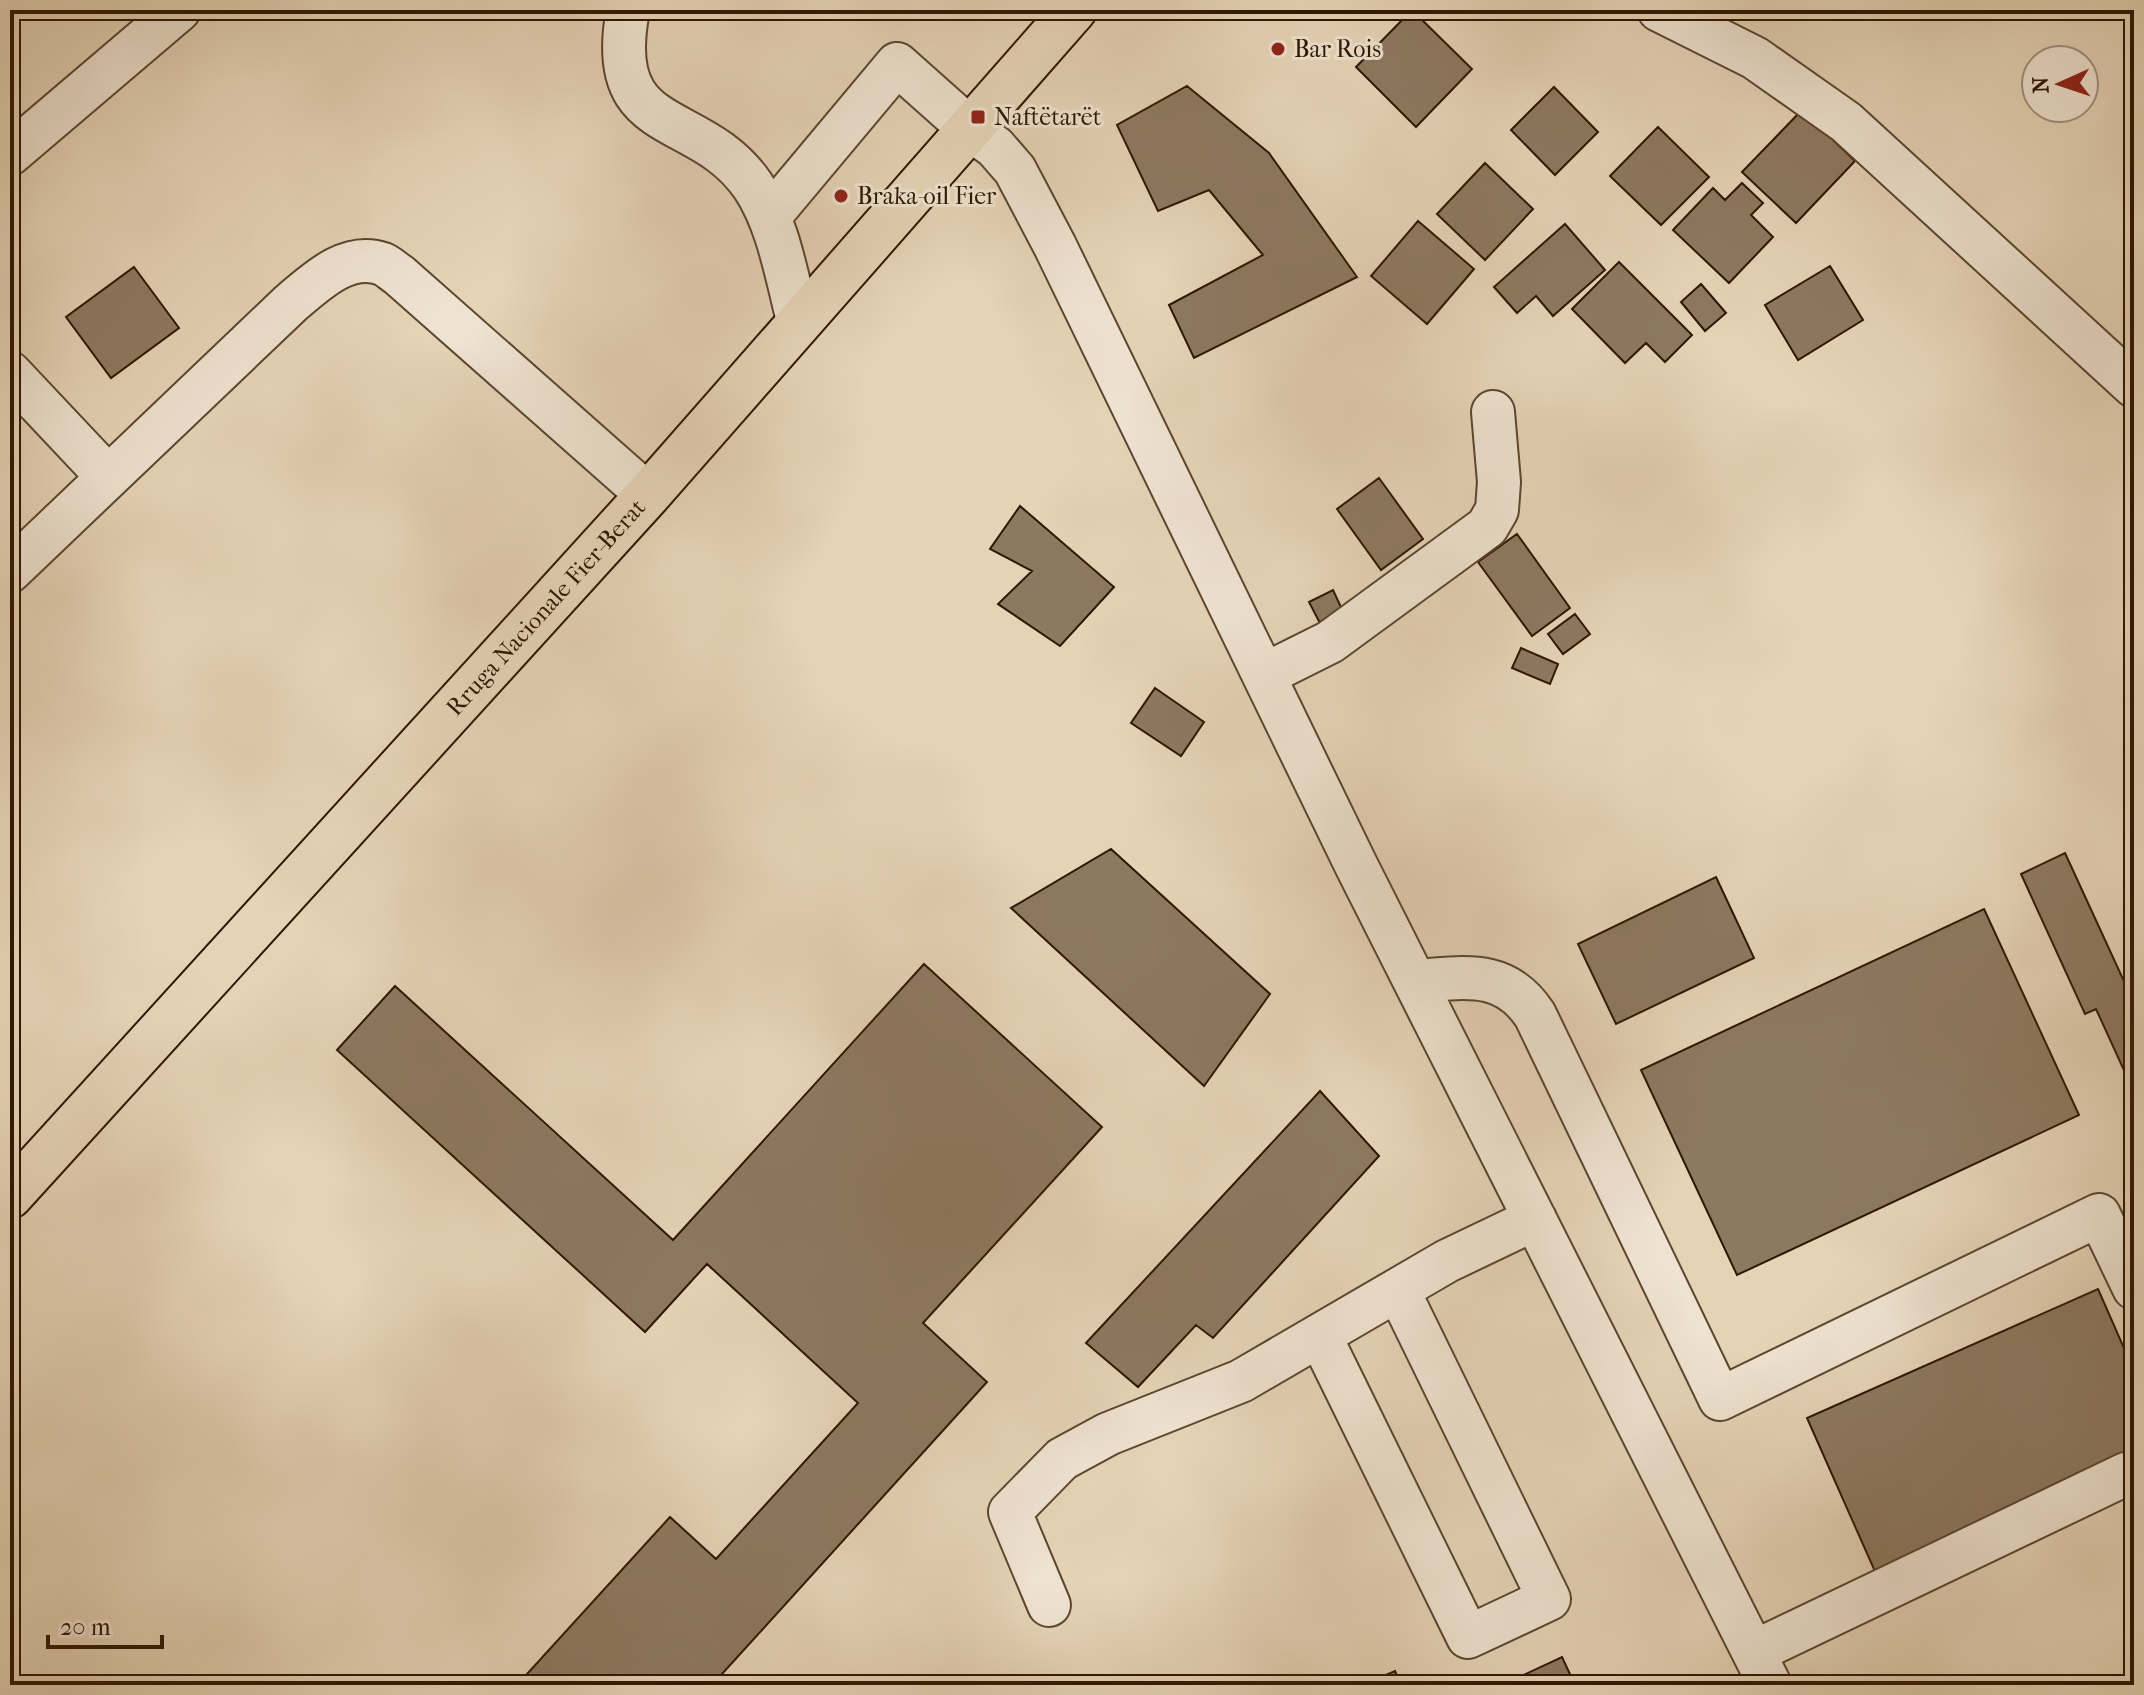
<svg xmlns="http://www.w3.org/2000/svg" width="2144" height="1695" viewBox="0 0 2144 1695" font-family="'IM FELL French Canon',serif">
  <style>
    .building { fill: #8d7960; stroke: #2d1702; stroke-width: 2 }
    .lines { fill: none; stroke-linecap: round; stroke-linejoin: round }
    .minor-casing { stroke: #5b462f; stroke-width: 46 }
    .major-casing { stroke: #2d1702; stroke-width: 48 }
    .minor { stroke: #eee2d0; stroke-width: 42 }
    .major { stroke: #e5d3b6; stroke-width: 44 }
    .poi-dot { fill: #8f2418; stroke: #eee2d0; stroke-width: 3 }
    .labels { text-anchor: middle; dominant-baseline: central; stroke-width: 6; stroke-linejoin: round; paint-order: stroke }
    .poi-label { font-size: 24px; fill: #2d1702; stroke: #eee2d0; text-anchor: start }
    .street-label { font-size: 24px; fill: #2d1702; stroke: #eee2d0 }
  </style>
  <rect width="100%" height="100%" fill="#e5d3b6"/>
  <filter id="stains"><feTurbulence type="fractalNoise" baseFrequency=".0025" numOctaves="4"/><feColorMatrix values="0 0 0 0 .2 0 0 0 0 .09 0 0 0 0 .02 0 0 0 .5 -.17"/></filter>
  <radialGradient id="worn" r=".72"><stop offset=".6" stop-color="#630" stop-opacity="0"/><stop offset="1" stop-color="#630" stop-opacity=".3"/></radialGradient>
  <path class="building" d="M1412,10l60,59 -56,58 -60,-60z
    M1187,86l82,67 88,124 -163,81 -25,-53 94,-50 -54,-65 -51,21 -41,-86z
    M1554,87l44,45 -43,43 -44,-45z
    M1802,110l53,51 -59,62 -54,-51z
    M1658,127l51,50 -48,48 -51,-49z
    M1485,163l48,46 -48,51 -48,-46z
    M1742,183l21,20 -12,12 22,22 -44,46 -56,-53 40,-42 12,12z
    M1418,221l56,48 -47,55 -56,-48z
    M1565,224l40,46 -52,46 -17,-20 -19,17 -23,-26z
    M1619,262l73,73 -27,27 -19,-19 -21,20 -53,-54z
    M1830,266l33,54 -65,40 -33,-55z
    M134,267l45,61 -68,50 -45,-61z
    M1701,284l25,29 -21,18 -24,-29z
    M1379,478l44,61 -42,31 -44,-61z
    M1020,506l94,81 -54,59 -62,-42 34,-33 -42,-22z
    M1517,534l53,74 -38,28 -54,-74z
    M1333,590l14,30 -23,11 -15,-29z
    M1575,614l15,20 -27,20 -15,-20z
    M1521,648l37,16 -8,20 -38,-16z
    M1155,688l49,34 -23,34 -50,-33z
    M1111,849l159,145 -66,92 -193,-178z
    M2065,853l69,150 -1,87 -37,-81 -11,5 -64,-140z
    M1716,877l38,81 -138,66 -38,-80z
    M1984,909l95,206 -342,160 -96,-205z
    M924,964l178,163 -179,196 64,59 -275,303h-195l153,-168 46,42 142,-156 -151,-139 -62,68 -308,-282 58,-64 278,254z
    M1320,1091l59,65 -166,182 -17,-13 -58,62 -52,-44z
    M2098,1289l36,82v90l-257,115 -70,-158z
    M1562,1657l13,28h-73z
    M1395,1671l6,14h-39z"/>
  <g class="lines">
    <g class="minor-casing">
      <path id="minor" d="M628,10c-25,131 71,97 125,176 26,39 34,93 46,138
        M1659,10l96,48 91,64 288,264
        M10,154l169,-144
        M769,217l128,-153 73,65 25,18 20,23 40,76 301,619 414,820
        M10,373l98,104
        M10,571l281,-268c25,-21 56,-52 92,-39 5,2 11,8 16,11l249,220
        M1264,675l66,-33 157,-115 10,-17 2,-28 -6,-70
        M1415,981c49,-3 89,-13 120,34l185,384 379,-184 35,73
        M1320,1336l148,301 81,-38 -151,-309
        M1049,1605l-39,-93 52,-53 46,-25 133,-53 206,-120 88,-42
        M1754,1652l372,-178"/>
    </g>
    <g class="major-casing">
      <g id="major">
        <path id="s1" d="M10,1196l638,-701 426,-485"/>
      </g>
    </g>
    <use href="#minor" class="minor"/>
    <use href="#major" class="major"/>
  </g>
  <g class="poi-dot">
    <circle cx="1278" cy="49" r="8"/>
    <rect x="970" y="109" width="16" height="16" rx="4"/>
    <circle cx="841" cy="196" r="8"/>
  </g>
  <g class="labels">
    <g class="poi-label">
      <text x="1294" y="49">Bar Rois</text>
      <text x="994" y="117">Naftëtarët</text>
      <text x="857" y="196">Braka-oil Fier</text>
    </g>
    <g class="street-label">
      <text stroke="none"><textPath href="#s1" startOffset="796">Rruga Nacionale Fier-Berat</textPath></text>
    </g>
  </g>
  <rect width="2144" height="1695" fill="none" stroke="#e5d3b6" stroke-width="40"/>
  <rect x="12" y="12" width="2120" height="1671" fill="none" stroke="#2d1702" stroke-width="4"/>
  <rect x="20" y="20" width="2104" height="1655" fill="none" stroke="#2d1702" stroke-width="2"/>
  <g transform="translate(2060 84) rotate(267)"><circle r="38" fill="#eee2d0" stroke="#a1917e" stroke-width="2"/>
  <path d="M0-6L14 30L0 20L-14 30Z" fill="#8f2418"/>
  <text y="-12" font-size="22" font-weight="bold" text-anchor="middle" fill="#2d1702">N</text>
  </g>
  <path d="M48 1635v12h114v-12" fill="none" stroke="#2d1702" stroke-width="4"/>
  <text x="60" y="1635" font-size="24" fill="#2d1702" stroke="#eee2d0" stroke-width="6" paint-order="stroke">20 m</text>
  <rect width="100%" height="100%" filter="url(#stains)"/>
  <rect width="100%" height="100%" fill="url(#worn)"/>
</svg>
